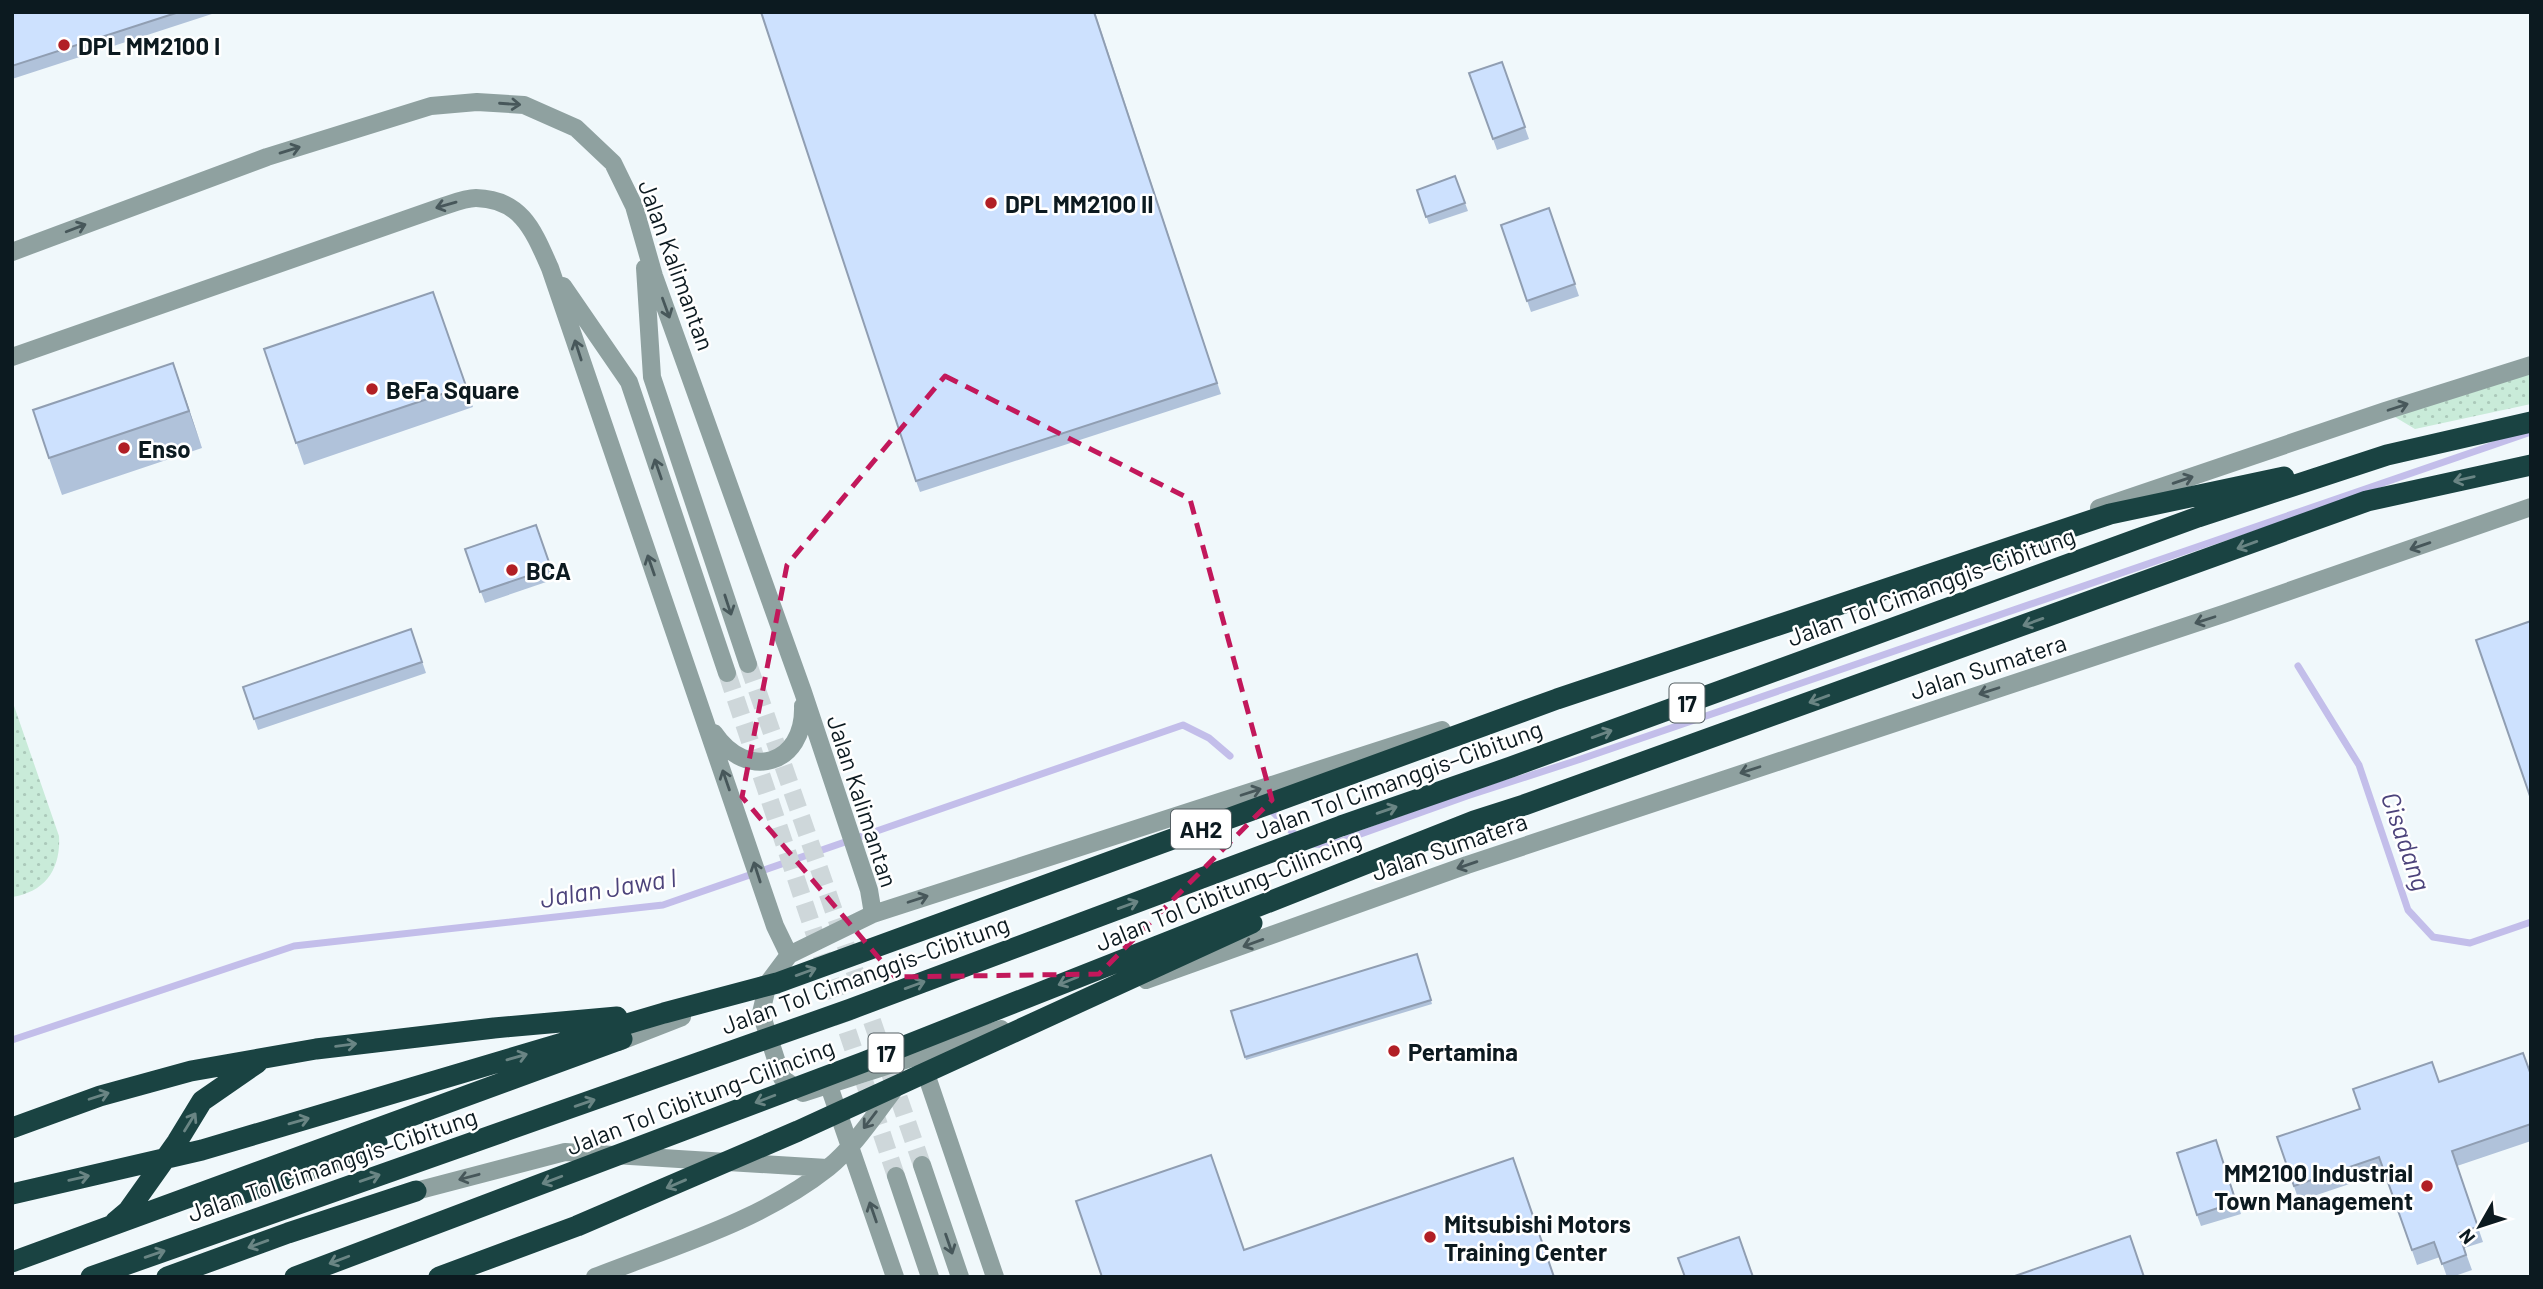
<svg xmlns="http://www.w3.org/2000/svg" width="2543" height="1289" viewBox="0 0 2543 1289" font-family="Barlow,sans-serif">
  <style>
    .grass { fill: url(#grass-dots) }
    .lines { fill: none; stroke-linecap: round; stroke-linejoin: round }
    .stream { stroke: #c3beea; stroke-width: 7 }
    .tertiary-tunnel { stroke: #ced7da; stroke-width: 18; stroke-dasharray: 18 9; stroke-linecap: butt }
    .tertiary { stroke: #8fa1a0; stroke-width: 18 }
    .motorway { stroke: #1a4342; stroke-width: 21 }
    .wall { fill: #b0c2da }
    .shaded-wall { fill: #909eb2 }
    .building { fill: #cde1fe; stroke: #909eb2; stroke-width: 2 }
    .oneway { stroke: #47575a }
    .oneway2 { stroke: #6a8584 }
    .marked { fill: none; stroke: #c2185b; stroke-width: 5; stroke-dasharray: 14 9; stroke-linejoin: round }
    .poi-dot { fill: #b11f25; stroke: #fff; stroke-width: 2.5 }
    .labels { text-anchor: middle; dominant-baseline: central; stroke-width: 5; stroke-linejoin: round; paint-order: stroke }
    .shield { fill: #fff; stroke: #555f63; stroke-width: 2 }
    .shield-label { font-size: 23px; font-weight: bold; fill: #0c1a20 }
    .poi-label { font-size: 24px; font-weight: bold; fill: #0c1a20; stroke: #fff; text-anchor: start }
    .street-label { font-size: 24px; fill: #0c1a20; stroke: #fff }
    .water-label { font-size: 26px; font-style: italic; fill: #4c437b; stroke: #fff }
  </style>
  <defs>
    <pattern id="grass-dots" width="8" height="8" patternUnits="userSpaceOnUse" patternTransform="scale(1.75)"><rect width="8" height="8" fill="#c9ebd9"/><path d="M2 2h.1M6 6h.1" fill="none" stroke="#abc9ba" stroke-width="1.8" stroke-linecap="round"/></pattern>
  </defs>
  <rect width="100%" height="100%" fill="#f0f8fb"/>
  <path class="grass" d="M2531,365v39l-116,25 -30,-18z
    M12,700l47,136c2,32 -13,56 -47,61z"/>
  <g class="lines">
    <path class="stream" d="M2298,666l61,99 49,145 25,27 37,6 61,-21
      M1270,809l29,30
      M1313,844l17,1 137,-49 108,-35 956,-329
      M12,1040l282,-94 369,-41 520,-180 26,13 21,18"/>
    <path class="tertiary-tunnel" d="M748,664l174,501
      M727,673l169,503"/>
    <path class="tertiary" d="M12,252l255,-95 164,-51 46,-4 47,3 52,23 37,35 21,43 20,70 149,416 66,198 4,24
      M645,268l7,109 96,287
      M563,286l66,96 98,291
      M12,357l432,-151c9,-3 22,-8 32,-8 46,1 58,34 74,70l225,658 14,29
      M2099,508l286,-97 146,-46
      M714,733c33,49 91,32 89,-27
      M1146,980l321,-115 759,-252 305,-106
      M768,983l-7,30 21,65 21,15 198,-64
      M761,986l7,-3 21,-28 84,-41 569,-184
      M618,1042l64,-25
      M922,1062l73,215
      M829,1086l66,191
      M922,1165l38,112
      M896,1176l34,101
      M416,1191l149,-39 262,16
      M595,1277c79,-31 166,-56 233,-109 28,-23 47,-54 69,-82"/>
    <path class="motorway" d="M12,1128l88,-32 91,-25 125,-22 178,-21 123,-11
      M12,1194l190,-44 462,-137 113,-30 780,-284 553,-185 174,-37
      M210,1205l119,-42 48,-20
      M115,1222l13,-11 49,-69 25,-41 55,-38
      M12,1262l610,-223
      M91,1277l760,-268 490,-183 170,-59 687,-250 189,-62 144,-33
      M167,1277l121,-44 128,-42
      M295,1277l569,-215 610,-241 50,-16 843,-304 164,-36
      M439,1277l138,-51 221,-95 454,-208"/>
  </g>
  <path class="wall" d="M12,12h206l-206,67z
    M1095,12l126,382 -301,98 -4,-11z
    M1502,62l27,77 -32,11 -28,-77z
    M1455,176l13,35 -39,13 -12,-34z
    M1549,208l30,88 -48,16 -30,-87z
    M433,292l40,115 -169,58 -40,-116z
    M186,400l16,48 -140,47 -13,-37z
    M536,525l19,54 -70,24 -20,-54z
    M411,629l15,44 -168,57 -15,-43z
    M1417,954l15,50 -186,56 -15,-49z
    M2531,1074v67l-74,25 26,76 -19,6 8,22 -20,7h-5l-7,-20 -23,8 -32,-93 -86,29 -22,-64 162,-56z
    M2216,1140l25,74 -40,12 -4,-11z"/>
  <path class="shaded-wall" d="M173,363l13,37 16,48 -13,-37z"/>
  <path class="building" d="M12,12h167l-167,54z
    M761,12h333l123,371 -301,98z
    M1502,62l23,65 -32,12 -24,-66z
    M1455,176l10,27 -39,14 -9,-27z
    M1549,208l26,76 -48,17 -26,-76z
    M433,292l33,94 -170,57 -32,-94z
    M173,363l16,48 -140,47 -16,-48z
    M536,525l15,43 -71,24 -15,-43z
    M2531,621v178l-55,-159z
    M411,629l11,33 -168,57 -11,-32z
    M1417,954l14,46 -186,57 -14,-46z
    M2523,1053l8,22v49l-79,27 26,76 -19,6 7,22 -24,9 -8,-22 -22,8 -33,-93 -85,29 -17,-49 83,-28 -7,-20 79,-27 7,20z
    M2216,1140l20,62 -39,13 -20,-62z
    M1211,1155l33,95 269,-92 41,119h-452l-26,-76z
    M2130,1236l14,41h-132z
    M1739,1237l14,40h-68l-7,-19z"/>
  <defs><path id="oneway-shaft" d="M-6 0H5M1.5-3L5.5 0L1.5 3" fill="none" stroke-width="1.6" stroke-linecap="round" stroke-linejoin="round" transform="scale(1.75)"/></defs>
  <g class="oneway">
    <use href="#oneway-shaft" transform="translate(510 104) rotate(4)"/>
    <use href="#oneway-shaft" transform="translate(290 150) rotate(-17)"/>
    <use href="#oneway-shaft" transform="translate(446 205) rotate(164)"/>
    <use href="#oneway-shaft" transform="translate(76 228) rotate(-21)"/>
    <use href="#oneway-shaft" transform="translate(666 308) rotate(70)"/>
    <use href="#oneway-shaft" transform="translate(578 350) rotate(-108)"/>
    <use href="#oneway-shaft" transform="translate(2398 407) rotate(-18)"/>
    <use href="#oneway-shaft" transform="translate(658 469) rotate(-109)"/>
    <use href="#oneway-shaft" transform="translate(2183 480) rotate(-19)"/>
    <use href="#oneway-shaft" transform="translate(2420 546) rotate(161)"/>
    <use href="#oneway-shaft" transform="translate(651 565) rotate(-109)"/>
    <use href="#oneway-shaft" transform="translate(728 605) rotate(72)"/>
    <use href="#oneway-shaft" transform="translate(2205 620) rotate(162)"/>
    <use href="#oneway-shaft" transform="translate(1989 691) rotate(162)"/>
    <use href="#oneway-shaft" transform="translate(1750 770) rotate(162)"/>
    <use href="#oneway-shaft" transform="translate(726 780) rotate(-109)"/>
    <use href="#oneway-shaft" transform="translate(1251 792) rotate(-18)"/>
    <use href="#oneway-shaft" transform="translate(1467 865) rotate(161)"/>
    <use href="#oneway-shaft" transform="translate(757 872) rotate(-108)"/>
    <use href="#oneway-shaft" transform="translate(918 899) rotate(-18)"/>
    <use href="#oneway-shaft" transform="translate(1253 943) rotate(160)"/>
    <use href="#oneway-shaft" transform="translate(870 1120) rotate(127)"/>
    <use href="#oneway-shaft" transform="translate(469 1177) rotate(165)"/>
    <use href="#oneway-shaft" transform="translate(873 1212) rotate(-109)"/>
    <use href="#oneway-shaft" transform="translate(949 1244) rotate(71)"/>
  </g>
  <g class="oneway2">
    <use href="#oneway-shaft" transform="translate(2464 479) rotate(167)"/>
    <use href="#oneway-shaft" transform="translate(2247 545) rotate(160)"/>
    <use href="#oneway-shaft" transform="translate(2033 622) rotate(160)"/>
    <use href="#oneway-shaft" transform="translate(1819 699) rotate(160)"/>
    <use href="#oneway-shaft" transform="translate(1602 734) rotate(-20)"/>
    <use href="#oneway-shaft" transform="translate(1387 810) rotate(-19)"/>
    <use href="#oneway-shaft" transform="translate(1128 905) rotate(-20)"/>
    <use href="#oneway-shaft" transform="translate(806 972) rotate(-20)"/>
    <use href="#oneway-shaft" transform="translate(1068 981) rotate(158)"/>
    <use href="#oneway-shaft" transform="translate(915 985) rotate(-20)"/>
    <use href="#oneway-shaft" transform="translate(346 1045) rotate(-7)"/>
    <use href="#oneway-shaft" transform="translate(517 1057) rotate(-16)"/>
    <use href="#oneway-shaft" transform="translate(99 1096) rotate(-18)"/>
    <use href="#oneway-shaft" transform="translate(765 1099) rotate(159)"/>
    <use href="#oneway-shaft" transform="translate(585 1103) rotate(-19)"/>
    <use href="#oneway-shaft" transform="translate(299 1121) rotate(-16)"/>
    <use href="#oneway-shaft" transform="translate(190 1122) rotate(-58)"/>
    <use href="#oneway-shaft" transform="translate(79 1178) rotate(-13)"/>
    <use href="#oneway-shaft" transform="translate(370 1178) rotate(-19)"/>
    <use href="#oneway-shaft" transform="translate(552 1180) rotate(159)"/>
    <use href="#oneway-shaft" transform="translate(676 1184) rotate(157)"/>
    <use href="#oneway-shaft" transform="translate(258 1244) rotate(160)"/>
    <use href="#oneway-shaft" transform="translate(155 1254) rotate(-19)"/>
    <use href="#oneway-shaft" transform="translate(339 1260) rotate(159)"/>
  </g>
  <path class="marked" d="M945,376l245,123 82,301 -173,174 -204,3 -153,-180 45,-232z"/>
  <g class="poi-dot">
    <circle cx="64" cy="45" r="7"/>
    <circle cx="991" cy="203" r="7"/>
    <circle cx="372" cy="389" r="7"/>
    <circle cx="124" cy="448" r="7"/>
    <circle cx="512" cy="570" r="7"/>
    <circle cx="1394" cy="1051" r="7"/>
    <circle cx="2427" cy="1186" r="7"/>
    <circle cx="1430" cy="1237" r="7"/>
  </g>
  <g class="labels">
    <g class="shield">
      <rect x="1669.5" y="683.5" width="35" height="39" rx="5"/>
      <rect x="1171" y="809.5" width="60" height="39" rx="5"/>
      <rect x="868.5" y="1033.5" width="35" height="39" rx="5"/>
    </g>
    <g class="shield-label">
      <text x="1687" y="703">17</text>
      <text x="1201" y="829">AH2</text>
      <text x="886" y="1053">17</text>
    </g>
    <g class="poi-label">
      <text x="78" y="45">DPL MM2100 I</text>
      <text x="1005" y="203">DPL MM2100 II</text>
      <text x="386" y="389">BeFa Square</text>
      <text x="138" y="448">Enso</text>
      <text x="526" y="570">BCA</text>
      <text x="1408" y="1051">Pertamina</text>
      <text x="2413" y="1172" text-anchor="end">MM2100 Industrial<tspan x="2413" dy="28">Town Management</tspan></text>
      <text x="1444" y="1223">Mitsubishi Motors<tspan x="1444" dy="28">Training Center</tspan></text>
    </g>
    <g class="street-label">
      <text transform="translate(677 265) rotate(70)">Jalan Kalimantan</text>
      <text transform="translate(1931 586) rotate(-20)">Jalan Tol Cimanggis–Cibitung</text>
      <text transform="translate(1988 666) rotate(-18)">Jalan Sumatera</text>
      <text transform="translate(1398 779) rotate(-20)">Jalan Tol Cimanggis–Cibitung</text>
      <text transform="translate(863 801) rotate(72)">Jalan Kalimantan</text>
      <text transform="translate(1449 846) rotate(-19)">Jalan Sumatera</text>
      <text transform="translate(1228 890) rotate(-22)">Jalan Tol Cibitung–Cilincing</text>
      <text transform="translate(865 974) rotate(-20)">Jalan Tol Cimanggis–Cibitung</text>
      <text transform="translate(700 1096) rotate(-21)">Jalan Tol Cibitung–Cilincing</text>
      <text transform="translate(332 1164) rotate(-19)">Jalan Tol Cimanggis–Cibitung</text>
    </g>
    <g class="water-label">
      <text transform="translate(2407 841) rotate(71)">Cisadang</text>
      <text transform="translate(608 887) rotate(-9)">Jalan Jawa I</text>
    </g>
  </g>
  <rect width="2543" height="1289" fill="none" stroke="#0c1a20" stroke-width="28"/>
  <g transform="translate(2480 1226) rotate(231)" stroke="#ffffff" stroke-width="5" paint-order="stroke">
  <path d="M0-5L12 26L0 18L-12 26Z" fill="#0c1a20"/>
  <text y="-10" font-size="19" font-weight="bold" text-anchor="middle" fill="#0c1a20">N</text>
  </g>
</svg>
